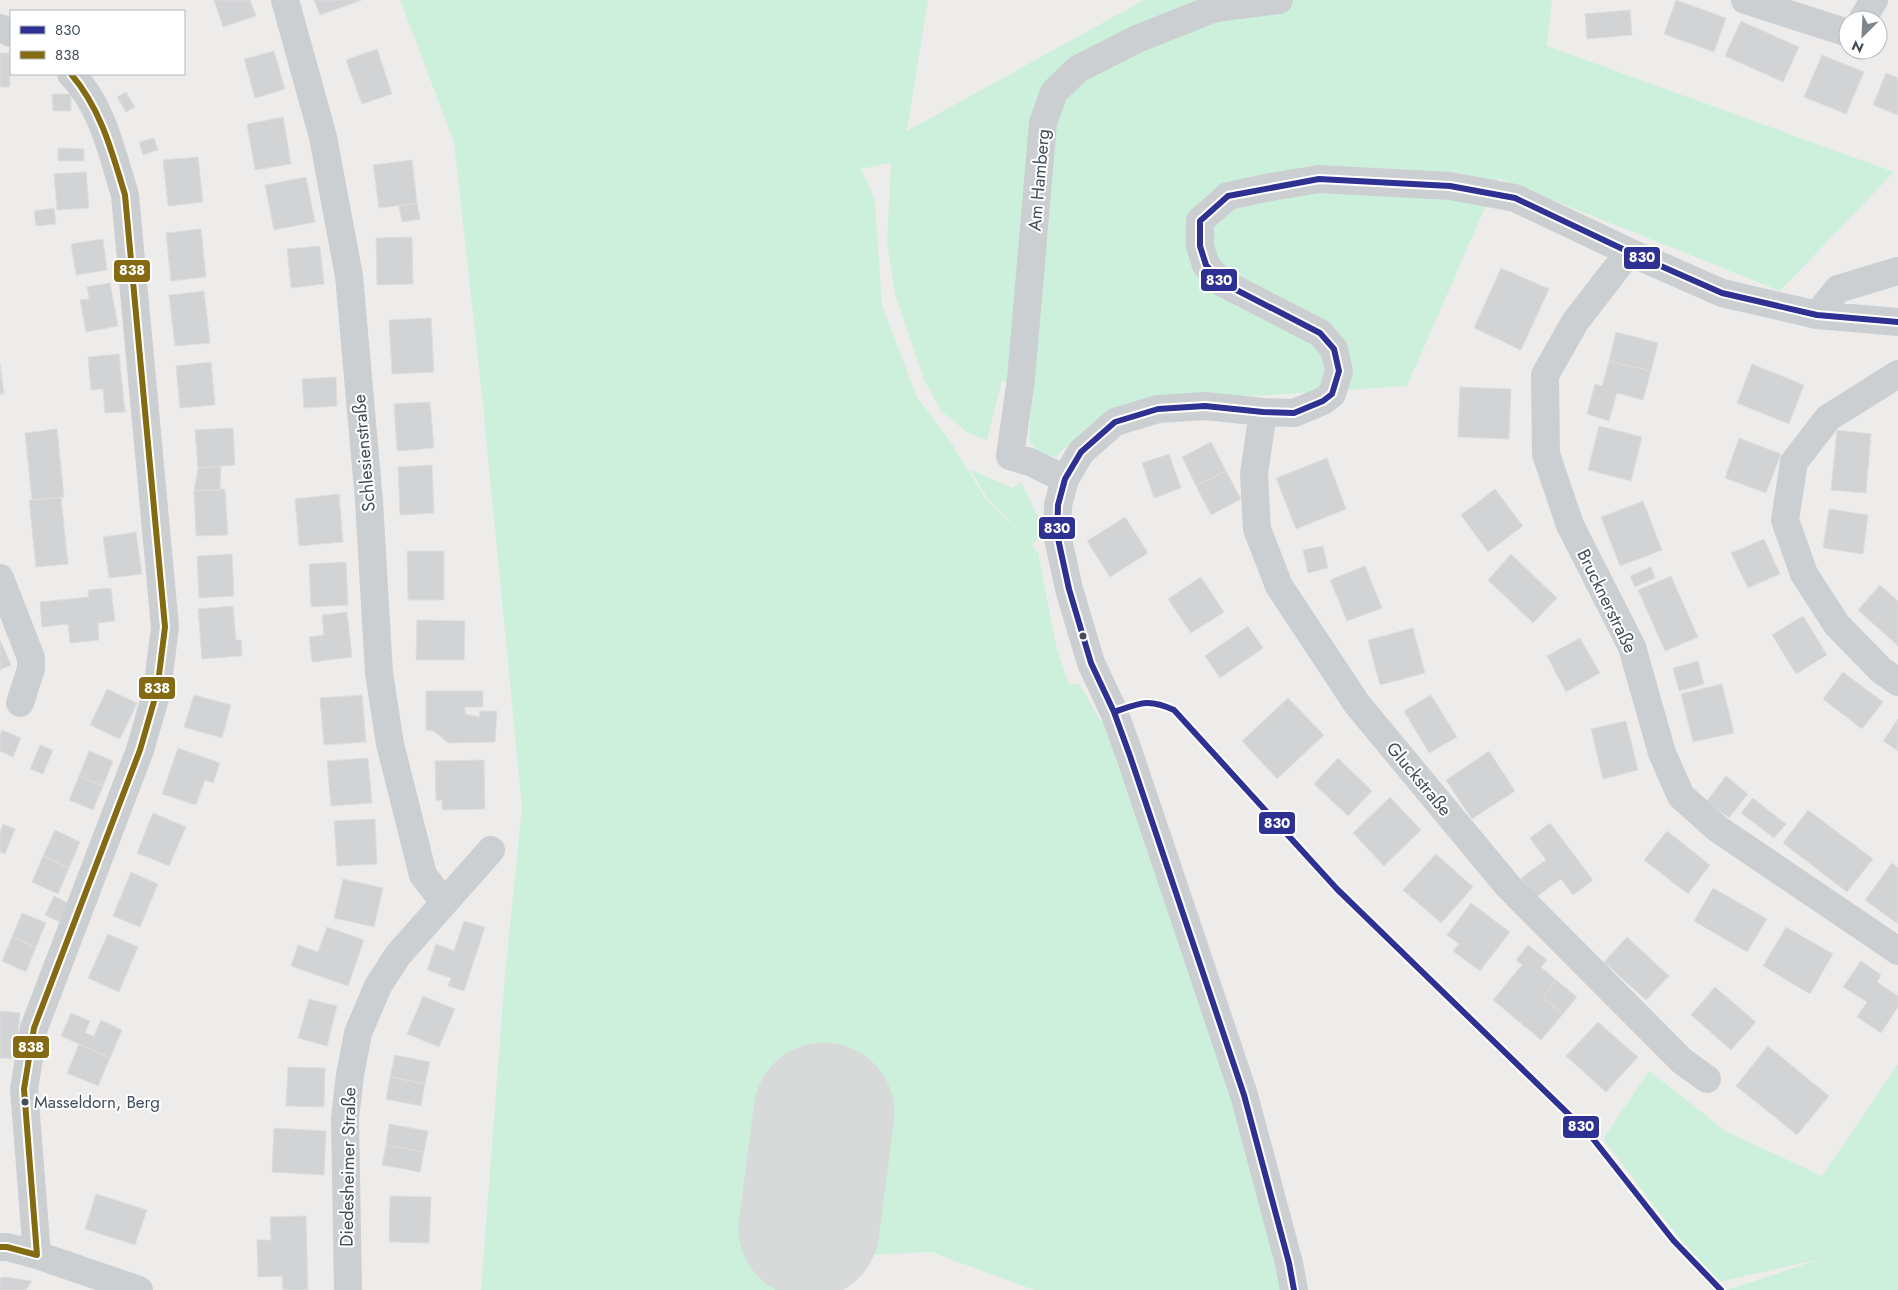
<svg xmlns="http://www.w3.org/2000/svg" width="1898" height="1290" viewBox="0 0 1898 1290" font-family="Jost,sans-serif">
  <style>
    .green { fill: #cdf0dc }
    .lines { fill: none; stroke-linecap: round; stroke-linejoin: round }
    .runway { stroke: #d8dada; stroke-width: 141 }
    .building { fill: #d2d3d4; stroke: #dededf }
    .minor { stroke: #cccfd2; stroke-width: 28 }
    .bus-1-casing { stroke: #fff; stroke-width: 10 }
    .bus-2-casing { stroke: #fff; stroke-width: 10 }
    .bus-1 { stroke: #2e3192; stroke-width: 6 }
    .bus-2 { stroke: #846a12; stroke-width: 6 }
    .bus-dot { fill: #424d5a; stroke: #fff; stroke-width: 2 }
    .labels { text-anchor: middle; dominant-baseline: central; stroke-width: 4; stroke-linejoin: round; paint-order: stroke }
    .bus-label { font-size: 17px; fill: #424d5a; stroke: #fff; text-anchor: start }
    .street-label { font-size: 18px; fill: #424d5a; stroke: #fff }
    .line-badge { stroke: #fff; stroke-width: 2 }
    .badge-label { font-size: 14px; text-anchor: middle; font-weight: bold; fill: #fff }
  </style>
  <rect width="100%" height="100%" fill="#edeceb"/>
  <path class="green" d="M400,0h528l-21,131 237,-131h408l-5,46 347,126 -114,119 -282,-113 -91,208 -216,14 -73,7 -35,24 -27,26 -17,-4 -10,-12 3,-60h-30l-15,59 -19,-7 -27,-22 -17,-31 -29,-86 -8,-52 4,-79 -30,6 14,31 7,105 35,92 33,44 35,57 38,38 -37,-40 -16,-27 42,19 9,-6 23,48 -12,16 6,6 18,93 13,40 10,-2 19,34 8,10 138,368 48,195h-258l-103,-38 -87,4 -14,34h-349l24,-316 17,-167 -40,-412 -28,-253z
    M1898,1064v226h-170l92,-31 -101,23 -40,-44 -76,-99 46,-68 78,61 95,44z"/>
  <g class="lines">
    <path class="runway" d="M809,1228l15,-115"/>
  </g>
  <path class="building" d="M214,0h36l6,16 -33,11z
    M314,0h48l-42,15z
    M1676,0l50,18 -12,34 -50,-18z
    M1630,10l2,25 -45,4 -2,-25z
    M1741,21l58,26 -16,35 -58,-26z
    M377,49l15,45 -30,10 -16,-44z
    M274,51l11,38 -30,9 -11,-39z
    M0,53h9l1,34h-10z
    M1822,55l42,17 -18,42 -42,-17z
    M1886,73l12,5v37l-25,-10z
    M126,92l9,15 -9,5 -9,-15z
    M52,94h19v17h-18z
    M283,117l8,47 -36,6 -8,-46z
    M154,138l4,12 -15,5 -4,-13z
    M58,148l26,1v12h-26z
    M198,157l5,45 -35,4 -5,-46z
    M412,160l5,43 -38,5 -6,-43z
    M86,172l3,36 -32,2 -3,-36z
    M306,177l9,45 -41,8 -9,-45z
    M417,203l3,16 -18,3 -3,-16z
    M54,208l2,16 -20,2 -2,-15z
    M201,229l5,48 -35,4 -5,-48z
    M412,237l1,47 -36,1 -1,-47z
    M103,239l4,31 -31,5 -5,-31z
    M320,246l4,38 -33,4 -4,-39z
    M1501,268l48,21 -28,61 -47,-22z
    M110,283l8,43 -32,6 -6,-32 9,-1 -2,-12z
    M204,291l6,52 -35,3 -6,-51z
    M431,318l3,54 -42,2 -3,-54z
    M1616,332l42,11 -7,28 -42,-10z
    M119,354l6,58 -20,1 -2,-24 -12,1 -3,-33z
    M1609,361l42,10 -8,29 -26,-7 -8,28 -22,-7 8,-30 7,2z
    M211,362l4,43 -35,3 -4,-42z
    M0,363l4,31h-4z
    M1752,364l52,21 -15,39 -52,-21z
    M336,377l1,29 -33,2 -2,-29z
    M1460,387l51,2 -2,50 -51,-2z
    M430,402l4,46 -37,3 -3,-47z
    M1599,426l43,11 -11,44 -43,-11z
    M233,428l2,37 -37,3 -3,-38z
    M57,429l7,68 -32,3 -7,-67z
    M1837,430l34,4 -5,59 -35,-3z
    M1739,438l42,16 -15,39 -41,-15z
    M1211,442l15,29 -30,15 -14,-29z
    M1169,454l12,34 -27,10 -12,-35z
    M1327,458l19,51 -50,20 -20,-51z
    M432,465l2,48 -34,2 -2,-48z
    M221,466l-1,24 -26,1 4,-23z
    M1226,471l15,28 -30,16 -15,-29z
    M225,489l3,46 -32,1 -2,-45z
    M1495,489l28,37 -35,26 -27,-37z
    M339,494l4,48 -44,4 -4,-47z
    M61,497l7,67 -32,3 -7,-67z
    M1643,501l19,49 -42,16 -19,-49z
    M1829,509l39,6 -5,39 -40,-6z
    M1125,517l23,36 -38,24 -23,-36z
    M136,532l6,42 -33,4 -6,-41z
    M1764,539l16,35 -32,14 -17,-35z
    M1323,546l5,22 -20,5 -5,-23z
    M407,551h37v49h-36z
    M232,554l2,42 -35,2 -2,-42z
    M1511,554l46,44 -24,25 -45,-43z
    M346,562l2,43 -37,2 -2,-43z
    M1365,566l17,42 -35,13 -17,-41z
    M1651,567l4,11 -20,9 -5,-11z
    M1671,576l27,61 -33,14 -27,-61z
    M1201,577l23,35 -33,21 -23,-34z
    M1880,585l18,16v45l-40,-36z
    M111,588l4,33 -17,2 1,17 -29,3 -2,-19 -26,3 -2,-25 49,-5 -1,-7z
    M233,606l3,34h5l1,16 -40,3 -4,-50z
    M347,612l5,45 -40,5 -3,-25 15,-2 -2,-20z
    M1803,616l24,39 -31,19 -24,-39z
    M417,620l48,1 -1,39h-48z
    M1248,626l15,22 -43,30 -15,-22z
    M1413,628l12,45 -45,12 -12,-45z
    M1580,638l20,35 -34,19 -19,-36z
    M0,640l11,25 -11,5z
    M1698,661l6,23 -25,7 -6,-23z
    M1843,672l40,30 -21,27 -39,-30z
    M1722,684l12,49 -41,9 -12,-48z
    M107,689l30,14 -17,36 -30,-14z
    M426,691h57v16h-18v7l15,3 -1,-6h18l-2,31 -47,1 -14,-12 -8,-1z
    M194,695l37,10 -9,33 -38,-11z
    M362,695l4,47 -42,3 -4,-47z
    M1431,695l26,42 -28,16 -25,-42z
    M1288,698l36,37 -47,44 -35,-38z
    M1898,719v32l-15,-10z
    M1626,721l12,49 -35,9 -12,-50z
    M2,730l19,8 -8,19 -13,-6v-16z
    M40,745l13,5 -10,24 -13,-5z
    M178,748l42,15 -7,20 -8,-3 -9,25 -34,-11z
    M89,751l24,10 -10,25 -24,-10z
    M1489,751l26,40 -43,28 -26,-39z
    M368,758l4,45 -41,3 -4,-45z
    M1338,758l34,33 -24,25 -34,-32z
    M484,760l1,49 -43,1v-10l-6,1 -1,-40z
    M79,776l24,10 -10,24 -24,-10z
    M1726,776l22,18 -19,24 -22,-17z
    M1390,797l31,33 -37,36 -31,-33z
    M1753,798l33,26 -12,14 -33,-25z
    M1808,810l65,49 -26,33 -64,-49z
    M153,813l33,14 -17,39 -32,-13z
    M375,819l2,45 -40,2 -3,-45z
    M1550,823l43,57 -20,15 -12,-16 -25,18 -15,-19 25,-18 -16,-22z
    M3,824l12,5 -10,25 -5,-2v-20z
    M55,830l25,12 -11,26 -26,-12z
    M1667,831l43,34 -22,29 -44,-34z
    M1436,854l37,33 -32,36 -38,-33z
    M43,856l26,12 -11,26 -26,-12z
    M1892,863l6,5v56l-33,-24z
    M131,872l27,12 -18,43 -27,-11z
    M343,879l40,9 -9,39 -40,-9z
    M1713,888l54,31 -20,33 -53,-31z
    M54,896l16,8 -8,19 -17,-8z
    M1471,903l39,29 -30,39 -27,-20 6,-7 -12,-9z
    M22,913l24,10 -10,24 -24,-10z
    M464,921l21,6 -21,64 -16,-5 3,-8 -24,-8 9,-26 18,7z
    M327,927l37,13 -16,46 -57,-20 7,-21 20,7z
    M1786,927l47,27 -23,40 -47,-28z
    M108,934l30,13 -19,45 -31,-14z
    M12,937l24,10 -10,25 -24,-11z
    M1627,937l42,39 -23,24 -42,-38z
    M1528,945l19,15 -6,7 15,13 -13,17 20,17 -22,26 -48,-40 29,-35 -6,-5z
    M1861,961l20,14 -4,7 21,14v11l-17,26 -24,-16 10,-15 -24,-15z
    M1556,980l21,17 -14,17 -20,-17z
    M1715,987l41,35 -25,28 -40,-35z
    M423,996l32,13 -16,38 -32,-13z
    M309,999l28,7 -10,40 -29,-8z
    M0,1011l20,2 -4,46 -16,-1z
    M71,1013l19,8 -5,12 9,3 7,-16 21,10 -12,28 -49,-22z
    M1598,1022l40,35 -32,35 -40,-36z
    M79,1044l31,14 -12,28 -31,-13z
    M1768,1046l61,50 -32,39 -61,-49z
    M395,1055l35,7 -5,22 -35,-7z
    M288,1067l37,1 -1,39 -38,-1z
    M390,1077l35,7 -4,22 -35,-7z
    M389,1124l39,7 -4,21 -38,-7z
    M274,1128l52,3 -2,44 -52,-3z
    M386,1145l38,7 -4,20 -38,-7z
    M96,1194l51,16 -12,35 -50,-16z
    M390,1196l41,1 -2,46 -40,-1z
    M306,1216l2,74h-25l-1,-14 -24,1 -1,-37h14l-1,-23z
    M5,1277l27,4 -6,9h-26v-12z"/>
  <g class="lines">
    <path class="minor" d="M285,0l38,137 26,139 20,225 10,172 11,71 33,131 21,27
      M1745,0l103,33
      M1862,20l12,-20
      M0,28l11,5
      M1629,252l-54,70 -30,53 1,79 24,71 62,122 30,106 19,43 37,33 180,122
      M1817,315l21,-26 60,-18
      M1898,374l-70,44 -34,44 -9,58 19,54 33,51 44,45 17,12
      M1263,412l-9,62 3,55 22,57 78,118 151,182 174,175 25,18
      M1065,479l-35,-17 -20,-6 11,-77 22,-256 11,-31 24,-23 59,-30 78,-31 64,-8
      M0,578l31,80v11l-11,34
      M0,1247h7l30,8 102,35
      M37,1255l-13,-166 10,-61 106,-278 17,-59 8,-64 -40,-432c-13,-41 -22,-89 -54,-121
      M348,1290l-3,-172 5,-43 8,-42 20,-47 20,-31 93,-105
      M1294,1290l-5,-27 -45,-168 -114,-339 -16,-44 -23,-49 -22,-74 -12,-55 1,-29 7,-26 16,-27 34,-30 43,-13 47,-3 58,6 31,1 29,-12 9,-7 7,-23 -5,-22 -14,-16 -99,-51 -15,-17 -6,-19v-25l28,-25 43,-9 48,-8 131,7 65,12 114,54 93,41 95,22 81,7"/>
    <g class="bus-1-casing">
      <path id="bus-1" d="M1114,712c26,-9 34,-14 60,-2l163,179 253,246 83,105 48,50
        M1294,1290l-5,-27 -45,-168 -114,-339 -16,-44 -23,-49 -22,-74 -12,-55 1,-29 7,-26 16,-27 34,-30 43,-13 47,-3 58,6 31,1 29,-12 9,-7 7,-23 -5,-22 -14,-16 -99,-51 -15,-17 -6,-19v-25l28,-25 91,-17 131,7 65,12 114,54 93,41 95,22 81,7"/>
    </g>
    <g class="bus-2-casing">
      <path id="bus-2" d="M0,1247h7l30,8 -13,-166 10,-61 106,-278 17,-59 8,-64 -40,-432c-13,-43 -24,-86 -54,-121"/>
    </g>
    <use href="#bus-1" class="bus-1"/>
    <use href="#bus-2" class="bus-2"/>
  </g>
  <g class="bus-dot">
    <circle cx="1083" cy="636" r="4.5"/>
    <circle cx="25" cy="1102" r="4.5"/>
  </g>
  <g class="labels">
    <g class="bus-label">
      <text x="34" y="1102">Masseldorn, Berg</text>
    </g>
    <g class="street-label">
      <text transform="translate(1039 180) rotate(-85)">Am Hamberg</text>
      <text transform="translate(364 453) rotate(-95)">Schlesienstraße</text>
      <text transform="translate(1607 601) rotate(64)">Brucknerstraße</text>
      <text transform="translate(1419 779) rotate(50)">Gluckstraße</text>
      <text transform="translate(348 1167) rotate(-89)">Diedesheimer Straße</text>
    </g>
  </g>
  <g class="line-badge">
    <rect x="1623" y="246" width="38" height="24" rx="5" fill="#2e3192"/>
    <rect x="113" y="259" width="38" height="24" rx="5" fill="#846a12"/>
    <rect x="1200" y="268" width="38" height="24" rx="5" fill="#2e3192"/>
    <rect x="1038" y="516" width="38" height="24" rx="5" fill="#2e3192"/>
    <rect x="138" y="676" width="38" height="24" rx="5" fill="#846a12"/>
    <rect x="1258" y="811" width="38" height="24" rx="5" fill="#2e3192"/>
    <rect x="12" y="1035" width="38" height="24" rx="5" fill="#846a12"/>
    <rect x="1562" y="1115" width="38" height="24" rx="5" fill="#2e3192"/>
  </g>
  <g class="badge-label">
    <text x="1642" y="262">830</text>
    <text x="132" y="275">838</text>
    <text x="1219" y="285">830</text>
    <text x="1057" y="533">830</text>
    <text x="157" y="693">838</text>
    <text x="1277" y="828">830</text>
    <text x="31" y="1052">838</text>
    <text x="1581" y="1131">830</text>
  </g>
  <rect x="10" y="10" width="175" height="65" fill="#ffffff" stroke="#b3b8bd"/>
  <rect x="20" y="26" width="25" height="8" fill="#2e3192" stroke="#b3b8bd"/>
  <text x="55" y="35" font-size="15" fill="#424d5a">830</text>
  <rect x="20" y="51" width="25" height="8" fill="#846a12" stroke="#b3b8bd"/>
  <text x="55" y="60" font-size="15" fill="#424d5a">838</text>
  <g transform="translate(1863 35) rotate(204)"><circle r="24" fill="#ffffff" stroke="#b3b8bd"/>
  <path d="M0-4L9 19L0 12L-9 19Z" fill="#7e858d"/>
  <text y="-8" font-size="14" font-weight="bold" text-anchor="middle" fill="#424d5a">N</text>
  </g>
</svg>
